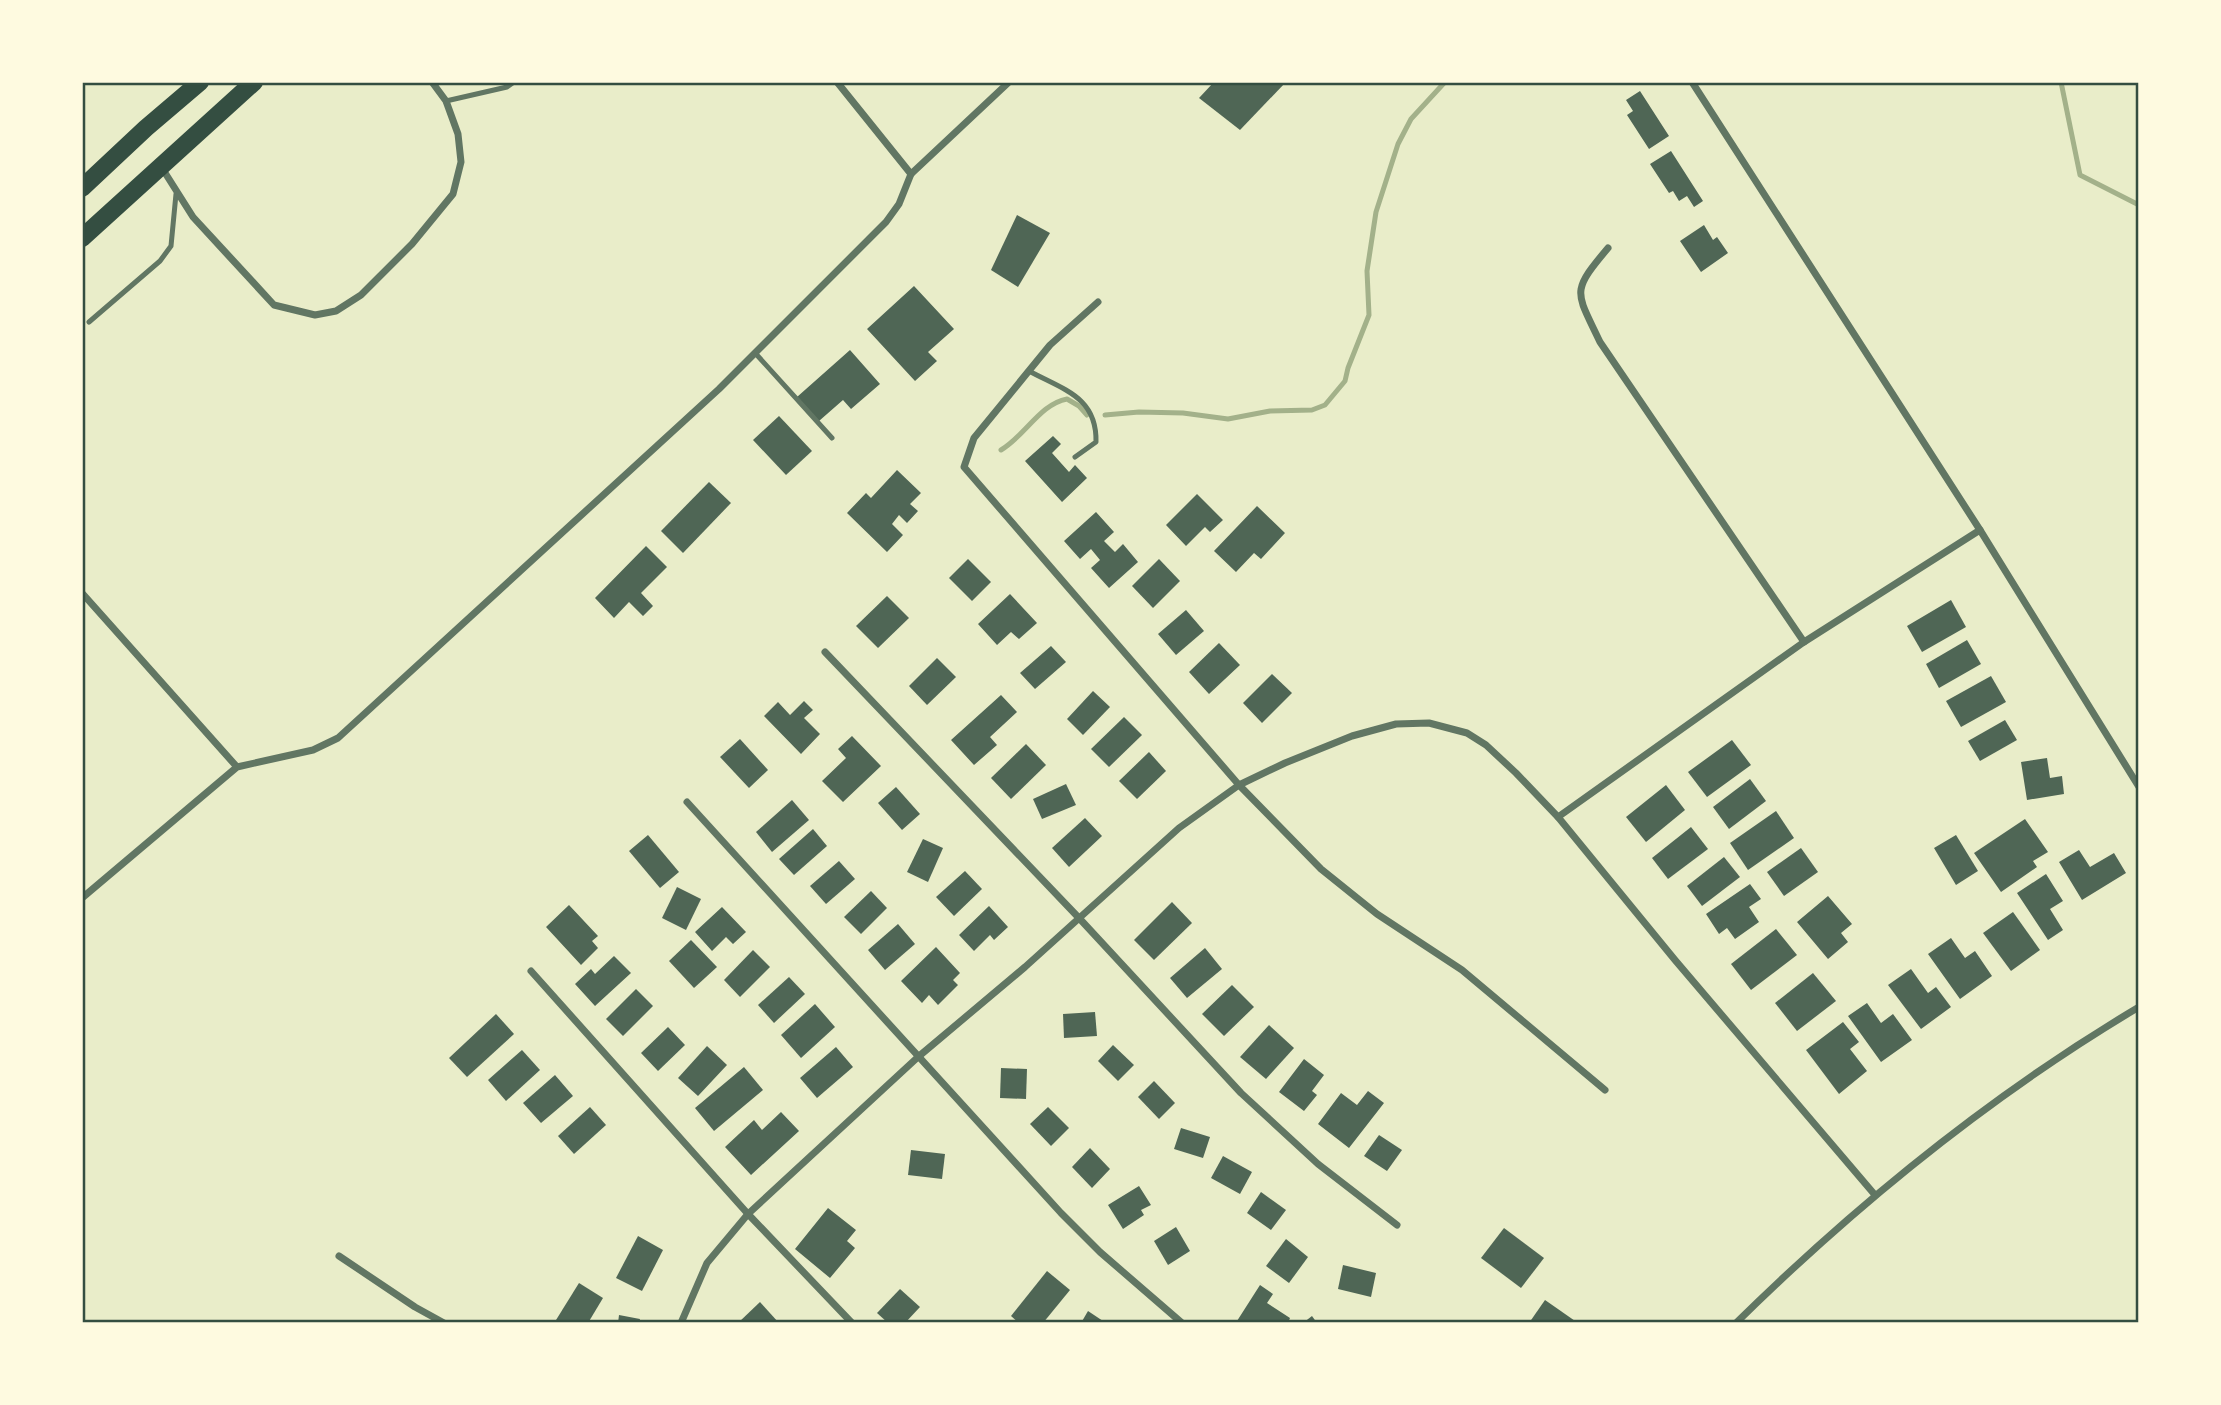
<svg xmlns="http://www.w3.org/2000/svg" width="2221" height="1405" font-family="Poppins,sans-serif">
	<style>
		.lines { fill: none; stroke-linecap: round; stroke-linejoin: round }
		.stream { stroke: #a3b18a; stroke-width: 5 }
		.building { fill: #4f6655 }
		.service { stroke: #617663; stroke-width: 5 }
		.minor { stroke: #617663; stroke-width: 7 }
		.trunk { stroke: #344e41; stroke-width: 18 }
		.neatline { fill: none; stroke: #344e41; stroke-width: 2.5 }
	</style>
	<rect width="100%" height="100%" fill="#e9edc9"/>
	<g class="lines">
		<g class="stream">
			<polyline points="2061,82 2080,175 2139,205"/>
			<polyline points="1105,415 1139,412 1183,413 1228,419 1270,411 1312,410 1325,405 1345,381 1348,368 1369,315 1367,271 1376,212 1398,144 1411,119 1445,82"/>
			<path d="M1001,450C1025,436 1040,404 1067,399L1079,406L1087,415"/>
		</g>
	</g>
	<g class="building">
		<polygon points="1214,82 1286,82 1240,130 1199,98"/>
		<polygon points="1640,91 1669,136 1649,149 1627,115 1633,111 1626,100"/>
		<polygon points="1671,151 1703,201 1694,207 1687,196 1679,201 1673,191 1669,193 1650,164"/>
		<polygon points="1017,215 1050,233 1018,287 991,270"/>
		<polygon points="1704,225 1713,240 1717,237 1728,253 1701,272 1680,241"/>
		<polygon points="914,286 954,329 928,352 937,361 915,381 867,329"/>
		<polygon points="850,350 880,384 851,409 843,400 819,421 797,397"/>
		<polygon points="779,416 812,451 786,475 753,440"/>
		<polygon points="1053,436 1061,444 1052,453 1069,472 1075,465 1087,478 1062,502 1025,461"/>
		<polygon points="897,470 921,493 910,504 918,511 907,523 899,515 892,524 903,535 887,552 847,513 866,493 871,498"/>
		<polygon points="709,482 731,503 683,553 661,531"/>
		<polygon points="1197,494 1223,520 1210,532 1205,527 1186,546 1166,525"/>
		<polygon points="1257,506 1285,533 1261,559 1254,553 1236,572 1214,551"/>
		<polygon points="1096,512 1114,532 1104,541 1115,552 1123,544 1138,562 1109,588 1091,568 1100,560 1091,549 1080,559 1064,541"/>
		<polygon points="646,546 667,567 641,593 653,606 643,616 629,602 614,618 595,598"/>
		<polygon points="968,559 991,582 972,601 949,578"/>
		<polygon points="1159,559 1180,581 1153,608 1132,586"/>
		<polygon points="1010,594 1037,623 1019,639 1011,632 997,645 978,624"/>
		<polygon points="887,596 909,618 878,648 856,626"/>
		<polygon points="1951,600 1966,627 1922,652 1907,626"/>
		<polygon points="1186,610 1204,631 1176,655 1158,634"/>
		<polygon points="1967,640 1981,664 1939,688 1926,664"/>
		<polygon points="1219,643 1240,665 1209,694 1189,672"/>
		<polygon points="1051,646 1066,662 1035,689 1020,673"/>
		<polygon points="937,658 956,677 927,705 909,686"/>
		<polygon points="1272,674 1292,693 1262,723 1243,703"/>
		<polygon points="1991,676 2006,702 1961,727 1946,701"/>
		<polygon points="1093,691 1110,707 1083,735 1067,719"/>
		<polygon points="1001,695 1017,712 990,737 997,745 974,765 951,740"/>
		<polygon points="804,701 813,710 804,718 820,734 801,754 764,716 778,702 790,715"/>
		<polygon points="1124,717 1142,735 1109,767 1091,749"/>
		<polygon points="2005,720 2017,740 1980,761 1968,741"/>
		<polygon points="852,736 881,766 843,802 822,781 846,758 838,749"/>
		<polygon points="740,739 768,770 749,788 720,757"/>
		<polygon points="1732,740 1751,765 1707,797 1688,772"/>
		<polygon points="1026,744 1046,765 1011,799 991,778"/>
		<polygon points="1149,752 1166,771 1137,799 1119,781"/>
		<polygon points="2047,758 2050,778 2062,776 2064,794 2027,800 2021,762"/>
		<polygon points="1750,779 1766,801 1729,829 1713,807"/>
		<polygon points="1066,784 1076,805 1042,819 1033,799"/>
		<polygon points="1666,785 1685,810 1646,842 1626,817"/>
		<polygon points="896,787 920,814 902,830 878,803"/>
		<polygon points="792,800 809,820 772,852 756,832"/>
		<polygon points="1776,811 1794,838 1748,870 1730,843"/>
		<polygon points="1085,818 1102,836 1069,867 1052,848"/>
		<polygon points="2025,819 2048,852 2033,861 2037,867 2001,892 1974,853"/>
		<polygon points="1691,827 1708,849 1668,879 1652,858"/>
		<polygon points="813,829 827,846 794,875 779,859"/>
		<polygon points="648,835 679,872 660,888 629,851"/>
		<polygon points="1956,835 1978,871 1956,885 1934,848"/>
		<polygon points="923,839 943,848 928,882 907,872"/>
		<polygon points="1801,848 1818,872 1784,896 1767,872"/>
		<polygon points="2079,850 2090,867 2114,853 2126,873 2082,900 2059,862"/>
		<polygon points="1724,857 1740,877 1702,906 1687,886"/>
		<polygon points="839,861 855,879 826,904 810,886"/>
		<polygon points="965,871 982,889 954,916 936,897"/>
		<polygon points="2046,874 2063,901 2050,909 2063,930 2048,940 2017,893"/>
		<polygon points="1750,884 1761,899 1749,907 1759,922 1735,939 1727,928 1719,934 1706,914"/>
		<polygon points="677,887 701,899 686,930 662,918"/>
		<polygon points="871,891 887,908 861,934 844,917"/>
		<polygon points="1828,896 1852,924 1841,933 1848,942 1828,959 1797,922"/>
		<polygon points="1172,902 1192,923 1154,960 1134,940"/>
		<polygon points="569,905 598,936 592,941 598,948 581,965 546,927"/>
		<polygon points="989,906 1008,927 994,940 990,935 974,951 959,935"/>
		<polygon points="722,907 746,932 733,944 726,937 712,951 695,932"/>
		<polygon points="2013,912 2040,950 2011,971 1983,933"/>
		<polygon points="898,924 915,944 885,970 868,950"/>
		<polygon points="1776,929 1797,955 1751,990 1731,964"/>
		<polygon points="1951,938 1965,958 1975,951 1992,976 1960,999 1928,954"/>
		<polygon points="691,940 717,967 694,988 669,961"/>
		<polygon points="936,947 960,973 953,980 958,985 938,1005 929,995 922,1003 901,981"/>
		<polygon points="1205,948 1222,969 1187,998 1170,978"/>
		<polygon points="753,950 770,967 740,997 724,980"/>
		<polygon points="614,956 631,973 595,1006 575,984 591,969 595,974"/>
		<polygon points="1911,969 1928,993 1936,987 1951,1007 1921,1029 1888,985"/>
		<polygon points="1813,973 1836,1001 1797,1031 1775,1003"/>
		<polygon points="789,977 805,994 774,1023 758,1005"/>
		<polygon points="1232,985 1254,1007 1224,1036 1202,1014"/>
		<polygon points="636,989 653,1006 623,1036 606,1019"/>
		<polygon points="1867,1003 1881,1023 1893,1014 1912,1040 1881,1062 1848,1016"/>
		<polygon points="815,1004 835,1027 801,1058 781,1035"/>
		<polygon points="1095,1012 1097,1036 1064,1038 1063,1014"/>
		<polygon points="496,1014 514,1034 467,1077 449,1058"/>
		<polygon points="1843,1022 1859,1042 1850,1049 1867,1071 1839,1094 1806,1050"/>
		<polygon points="1269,1025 1294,1048 1266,1079 1240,1057"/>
		<polygon points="668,1027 685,1045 658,1071 641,1053"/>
		<polygon points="1113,1045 1134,1065 1118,1081 1098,1061"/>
		<polygon points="707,1046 727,1065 698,1096 678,1078"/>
		<polygon points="836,1047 853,1067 817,1098 800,1078"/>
		<polygon points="522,1050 540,1070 506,1101 488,1080"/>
		<polygon points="1304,1059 1324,1075 1312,1091 1317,1095 1304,1111 1279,1092"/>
		<polygon points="744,1067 763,1090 714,1131 695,1108"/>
		<polygon points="1001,1068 1027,1069 1026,1099 1000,1098"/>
		<polygon points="555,1075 573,1096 541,1123 523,1103"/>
		<polygon points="1154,1081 1175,1103 1159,1119 1138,1097"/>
		<polygon points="1368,1091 1384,1103 1349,1148 1318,1124 1341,1093 1357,1105"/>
		<polygon points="590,1107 606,1125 574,1154 558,1136"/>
		<polygon points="1048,1107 1069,1128 1051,1146 1030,1124"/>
		<polygon points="781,1112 799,1131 751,1175 725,1147 754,1120 762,1130"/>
		<polygon points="1181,1128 1210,1137 1203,1158 1174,1149"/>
		<polygon points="1379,1135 1402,1150 1387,1171 1364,1156"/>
		<polygon points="1090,1148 1110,1169 1092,1188 1072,1167"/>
		<polygon points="911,1150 945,1154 942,1179 908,1175"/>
		<polygon points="1223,1156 1252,1172 1240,1194 1211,1178"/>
		<polygon points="1139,1186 1151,1205 1141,1210 1144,1215 1123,1229 1108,1205"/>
		<polygon points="1261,1192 1286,1210 1271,1230 1247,1213"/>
		<polygon points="828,1208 856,1230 847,1241 855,1248 830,1278 795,1249"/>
		<polygon points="1176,1227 1190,1251 1168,1265 1154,1241"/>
		<polygon points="1504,1228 1544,1258 1521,1288 1481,1258"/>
		<polygon points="638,1236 663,1250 642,1291 616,1278"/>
		<polygon points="1286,1239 1308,1257 1289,1283 1266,1266"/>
		<polygon points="1343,1265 1376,1273 1371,1297 1338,1289"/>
		<polygon points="1047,1271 1070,1290 1043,1323 1019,1323 1011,1316"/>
		<polygon points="579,1283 603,1298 588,1323 561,1323 556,1320"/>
		<polygon points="1260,1285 1273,1294 1267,1303 1290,1318 1288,1323 1240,1323 1237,1321"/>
		<polygon points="900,1289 920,1307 905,1323 888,1323 877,1313"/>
		<polygon points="1545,1300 1578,1323 1529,1323"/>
		<polygon points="760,1302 779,1323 738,1323"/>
		<polygon points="1088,1311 1106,1323 1081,1323"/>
		<polygon points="619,1315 640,1319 639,1323 618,1323"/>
		<polygon points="1312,1316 1317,1323 1303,1323"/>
	</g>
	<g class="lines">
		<g class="service">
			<polyline points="446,101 507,87 514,82"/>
			<polyline points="89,322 160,261 171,246 176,194"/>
			<polyline points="756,354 832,438"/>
			<path d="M1029,371C1064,390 1097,397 1096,442L1075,457"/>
		</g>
		<g class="minor">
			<polyline points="837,82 911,174"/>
			<polyline points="1692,82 1980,530 2139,787"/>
			<polyline points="162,168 193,217 274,305 315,315 336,311 361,295 412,244 453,194 461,162 458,134 446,101 432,82"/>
			<path d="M1608,248C1570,293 1576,291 1600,342L1804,642"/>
			<polyline points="1098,302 1050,345 974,438 964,467 1239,785 1321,869 1377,914 1462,970 1605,1090"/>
			<polyline points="82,593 237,767"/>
			<polyline points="825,652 1079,918 1241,1093 1318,1164 1397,1225"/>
			<polyline points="687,802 1061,1213 1100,1252 1182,1323"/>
			<polyline points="1558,817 1804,642 1980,530"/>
			<polyline points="82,898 237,767 313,750 338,738 719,389 886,222 899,204 911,174 1009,82"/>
			<polyline points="531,971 748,1214 852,1323"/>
			<polyline points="339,1256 415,1307 444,1323"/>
			<polyline points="681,1323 707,1263 748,1214 918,1057 1025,967 1179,828 1239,785 1285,763 1352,736 1396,724 1429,723 1467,733 1486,745 1516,773 1558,817 1675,960 1875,1195"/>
			<path d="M1736,1323C1858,1203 1991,1095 2139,1007"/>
		</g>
		<g class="trunk">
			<polyline points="82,188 146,128 200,82"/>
			<polyline points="82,238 254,82"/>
		</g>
	</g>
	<rect width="2221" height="1405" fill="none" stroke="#fefae0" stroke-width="168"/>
	<rect x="84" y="84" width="2053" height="1237" class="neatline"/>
</svg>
